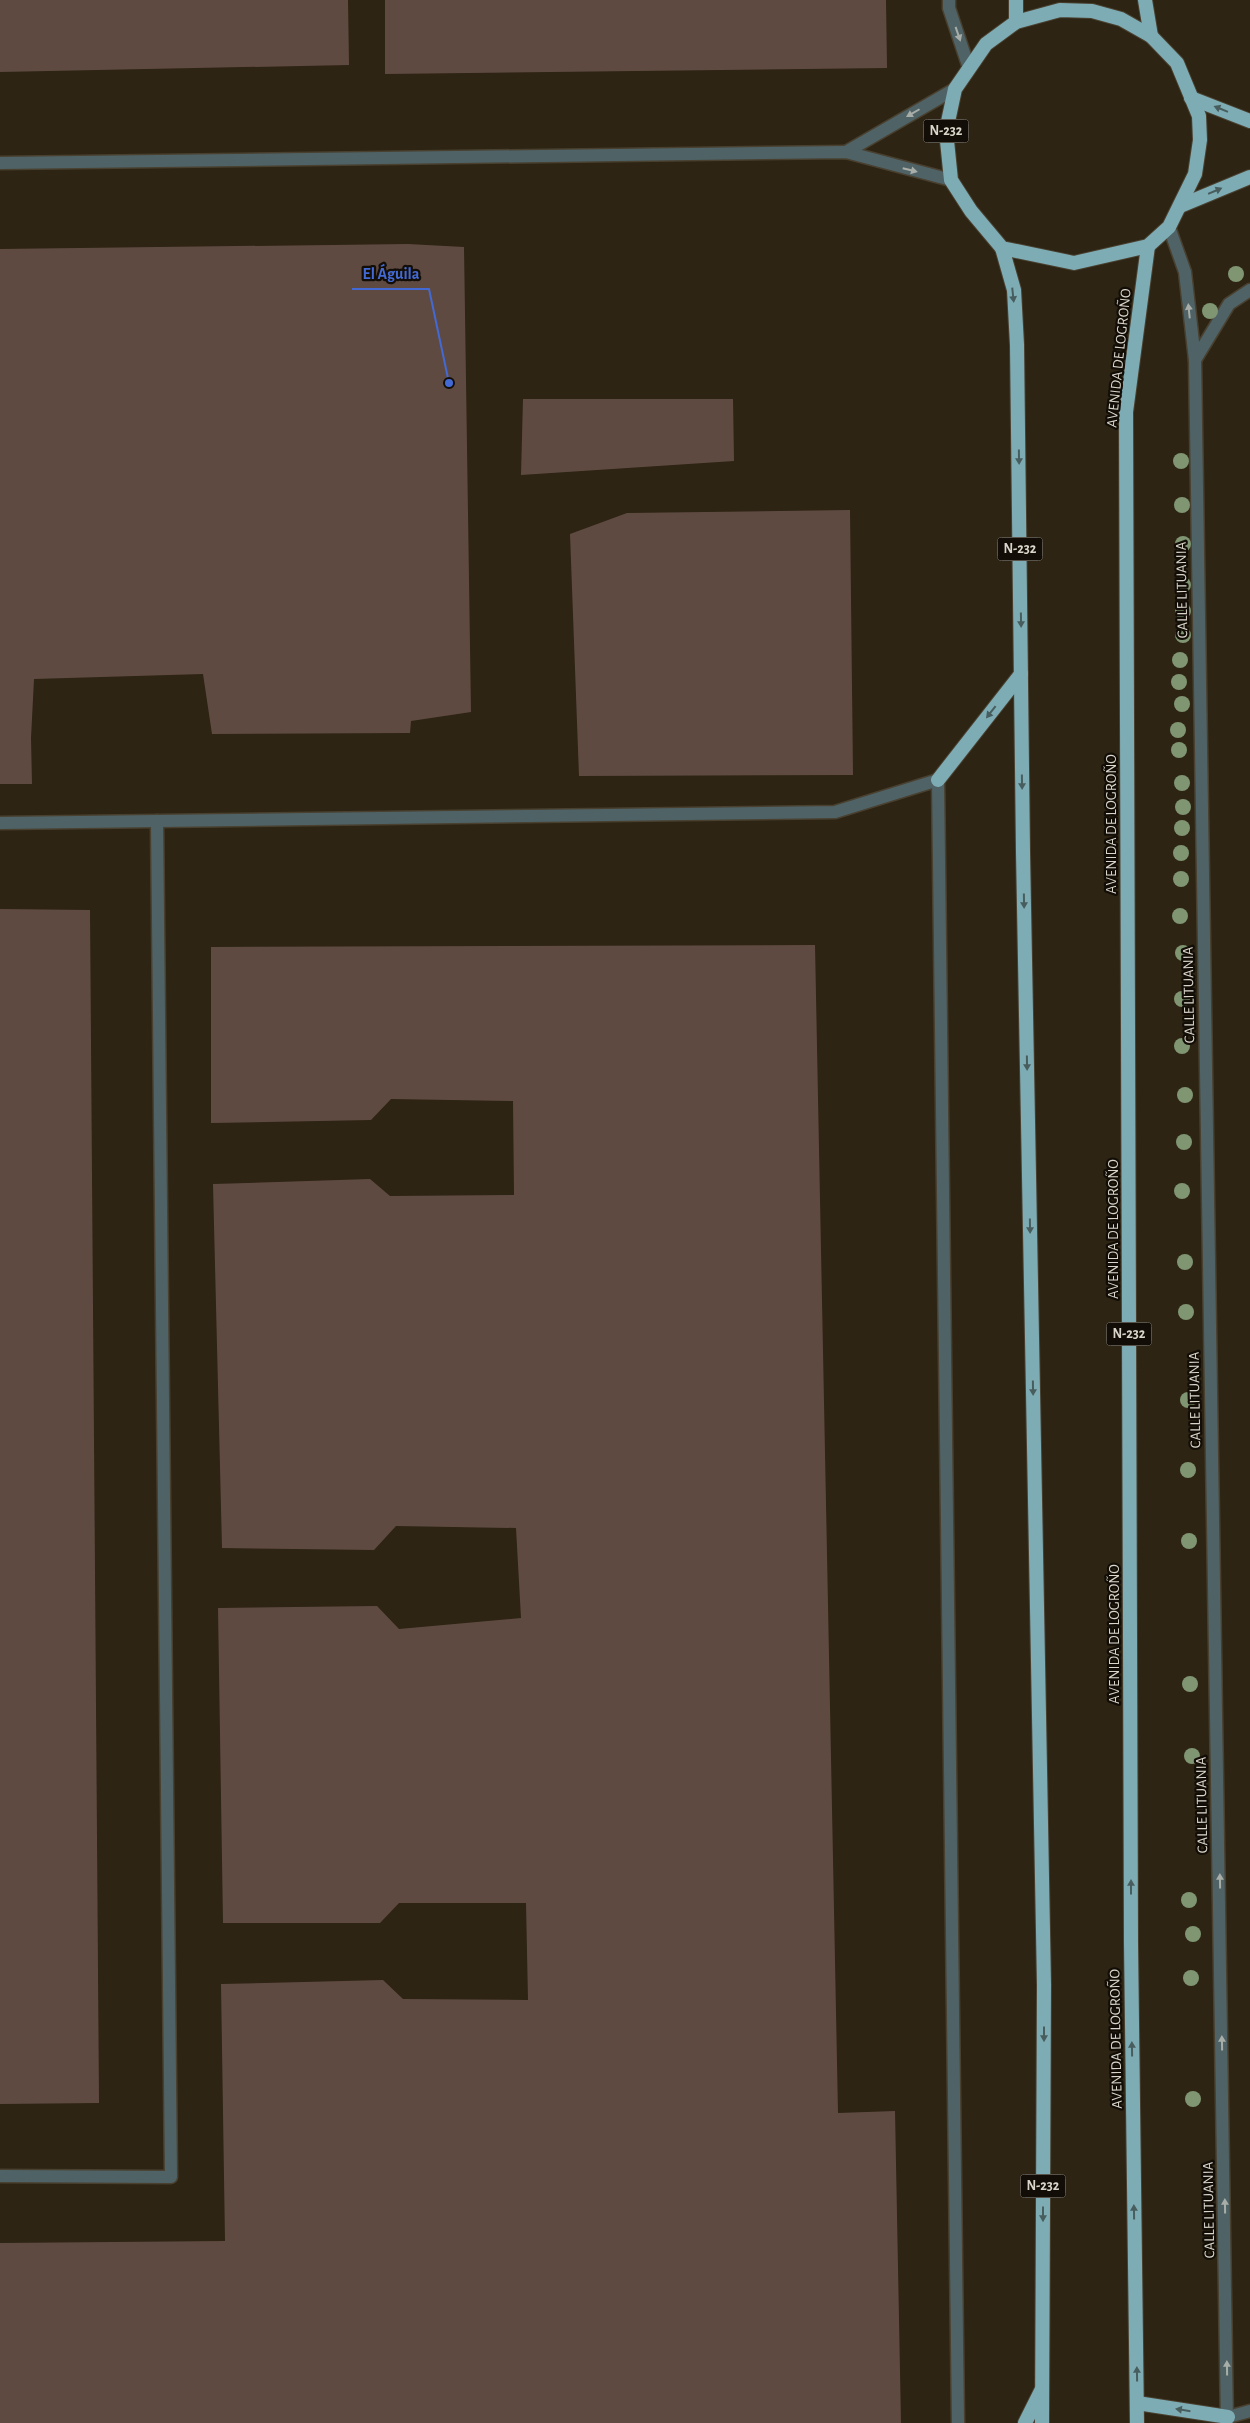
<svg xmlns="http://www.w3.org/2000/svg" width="1250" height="2423" font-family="'Alegreya Sans',sans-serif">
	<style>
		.building { fill: #5f4a42 }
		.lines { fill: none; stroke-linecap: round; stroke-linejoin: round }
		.minor-casing { stroke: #494030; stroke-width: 15 }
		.trunk-casing { stroke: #494030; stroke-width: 16 }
		.minor { stroke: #4f6367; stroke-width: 12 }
		.trunk { stroke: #7eacb5; stroke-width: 14 }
		.tree { fill: #809672 }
		.oneway { fill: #a9ada7 }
		.oneway2 { fill: #485d5e }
		.labels { text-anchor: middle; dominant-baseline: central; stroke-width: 4.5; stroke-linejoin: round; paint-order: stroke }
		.shield { fill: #120e07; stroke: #9e9990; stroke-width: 1 }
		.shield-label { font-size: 14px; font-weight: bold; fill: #dad5ca }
		.street-label { font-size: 15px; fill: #dad5ca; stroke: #120e07 }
		.leader { fill: none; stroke: #4369d5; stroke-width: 2 }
		.callout-dot { fill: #4369d5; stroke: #120e07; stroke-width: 2 }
		.callout-label { font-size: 16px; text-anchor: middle; font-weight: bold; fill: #4369d5; stroke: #120e07; stroke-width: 4.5; stroke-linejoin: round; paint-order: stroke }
	</style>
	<rect width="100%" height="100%" fill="#2d2413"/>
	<g class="building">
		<polygon points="0,0 348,0 349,65 0,72"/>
		<polygon points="385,0 886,0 887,68 385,74"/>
		<polygon points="408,244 464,247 471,712 411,721 410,733 212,734 203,674 34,679 31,738 32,784 0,784 0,249"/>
		<polygon points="523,399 733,399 734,461 521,475"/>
		<polygon points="850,510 853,775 579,776 570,534 627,513"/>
		<polygon points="0,909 90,910 99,2103 0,2104"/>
		<polygon points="815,945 838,2113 895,2111 901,2423 0,2423 0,2243 225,2241 221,1984 383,1980 403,1999 528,2000 526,1903 399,1903 380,1923 223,1923 218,1608 377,1606 399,1629 521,1618 516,1528 396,1526 374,1550 222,1548 213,1184 370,1179 390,1196 514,1195 513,1101 391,1099 371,1120 211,1123 211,947"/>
	</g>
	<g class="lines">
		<g class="minor-casing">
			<g id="minor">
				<polyline points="949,0 949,8 969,68"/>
				<polyline points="846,152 955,89"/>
				<polyline points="0,163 846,152 951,180"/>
				<polyline points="1169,227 1185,272 1195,360 1227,2423"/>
				<polyline points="1195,360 1229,304 1250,290"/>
				<polyline points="0,823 835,812 938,780 958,2423"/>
				<polyline points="0,2176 171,2177 157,821"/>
				<polyline points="1228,2417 1250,2411"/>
			</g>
		</g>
		<g class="trunk-casing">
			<g id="trunk">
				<polyline points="1016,0 1016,22"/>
				<polyline points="1145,0 1151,36"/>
				<polygon points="1060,10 1092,11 1121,19 1151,36 1177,63 1199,116 1200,140 1195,174 1169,227 1148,246 1074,263 1002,248 971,211 951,180 946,131 955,89 986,44 1016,22"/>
				<polyline points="1191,98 1250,121"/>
				<polyline points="1180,206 1250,177"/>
				<polyline points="1002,248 1014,290 1017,345 1023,852 1044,1985 1042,2423"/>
				<polyline points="938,780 1021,674"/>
				<polyline points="1137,2403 1228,2417"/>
				<polyline points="1025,2423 1041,2391"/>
				<polyline points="1137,2423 1131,1943 1126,412 1148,246"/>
			</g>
		</g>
		<use href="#minor" class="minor"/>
		<use href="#trunk" class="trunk"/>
	</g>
	<g class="tree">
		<circle cx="1236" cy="274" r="8"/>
		<circle cx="1210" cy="311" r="8"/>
		<circle cx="1181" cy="461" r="8"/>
		<circle cx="1182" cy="505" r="8"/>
		<circle cx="1183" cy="544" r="8"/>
		<circle cx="1183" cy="585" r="8"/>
		<circle cx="1183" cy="611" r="8"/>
		<circle cx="1183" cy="635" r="8"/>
		<circle cx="1180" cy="660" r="8"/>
		<circle cx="1179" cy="682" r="8"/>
		<circle cx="1182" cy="704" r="8"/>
		<circle cx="1178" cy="730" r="8"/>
		<circle cx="1179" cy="750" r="8"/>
		<circle cx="1182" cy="783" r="8"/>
		<circle cx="1183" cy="807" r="8"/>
		<circle cx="1182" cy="828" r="8"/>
		<circle cx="1181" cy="853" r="8"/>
		<circle cx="1181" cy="879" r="8"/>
		<circle cx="1180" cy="916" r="8"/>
		<circle cx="1183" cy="953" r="8"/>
		<circle cx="1182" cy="999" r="8"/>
		<circle cx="1182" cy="1046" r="8"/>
		<circle cx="1185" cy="1095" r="8"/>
		<circle cx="1184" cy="1142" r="8"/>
		<circle cx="1182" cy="1191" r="8"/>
		<circle cx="1185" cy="1262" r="8"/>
		<circle cx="1186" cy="1312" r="8"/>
		<circle cx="1188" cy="1400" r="8"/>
		<circle cx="1188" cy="1470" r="8"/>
		<circle cx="1189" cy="1541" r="8"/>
		<circle cx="1190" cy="1684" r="8"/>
		<circle cx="1192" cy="1756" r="8"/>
		<circle cx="1189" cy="1900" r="8"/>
		<circle cx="1193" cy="1934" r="8"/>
		<circle cx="1191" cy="1978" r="8"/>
		<circle cx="1193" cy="2099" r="8"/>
	</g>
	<defs><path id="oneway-solid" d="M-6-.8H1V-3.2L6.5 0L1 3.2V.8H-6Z" transform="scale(1.25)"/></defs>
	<g class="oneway">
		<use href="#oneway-solid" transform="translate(958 34) rotate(71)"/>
		<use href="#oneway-solid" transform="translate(913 113) rotate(150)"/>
		<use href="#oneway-solid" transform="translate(910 170) rotate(14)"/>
		<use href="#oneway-solid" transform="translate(1189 311) rotate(-96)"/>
		<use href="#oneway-solid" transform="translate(1220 1881) rotate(-91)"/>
		<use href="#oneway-solid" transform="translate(1222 2043) rotate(-91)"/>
		<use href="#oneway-solid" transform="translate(1225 2206) rotate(-91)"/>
		<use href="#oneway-solid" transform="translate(1227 2368) rotate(-91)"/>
	</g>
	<g class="oneway2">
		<use href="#oneway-solid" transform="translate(1221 109) rotate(-158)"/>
		<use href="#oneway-solid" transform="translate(1215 191) rotate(-23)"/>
		<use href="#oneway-solid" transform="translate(1013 295) rotate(84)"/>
		<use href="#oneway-solid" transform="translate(1019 457) rotate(89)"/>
		<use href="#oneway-solid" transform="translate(1021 620) rotate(89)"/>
		<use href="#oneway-solid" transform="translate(991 712) rotate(128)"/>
		<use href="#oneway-solid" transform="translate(1022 782) rotate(89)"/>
		<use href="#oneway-solid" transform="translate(1024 901) rotate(89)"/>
		<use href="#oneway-solid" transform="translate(1027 1063) rotate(89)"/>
		<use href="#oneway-solid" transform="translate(1030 1226) rotate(89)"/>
		<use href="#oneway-solid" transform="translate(1033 1388) rotate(89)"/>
		<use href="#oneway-solid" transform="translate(1131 1887) rotate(-90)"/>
		<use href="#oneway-solid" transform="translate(1044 2034) rotate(90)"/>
		<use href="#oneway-solid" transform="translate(1132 2049) rotate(-91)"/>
		<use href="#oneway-solid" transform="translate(1134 2212) rotate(-91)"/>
		<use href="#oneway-solid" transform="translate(1043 2214) rotate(90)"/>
		<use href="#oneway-solid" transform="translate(1137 2374) rotate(-91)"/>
		<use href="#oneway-solid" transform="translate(1183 2410) rotate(-171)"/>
	</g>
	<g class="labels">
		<g class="shield">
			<rect x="923.5" y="119.5" width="45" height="23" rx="4"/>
			<rect x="997.5" y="537.5" width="45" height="23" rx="4"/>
			<rect x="1106.5" y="1322.5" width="45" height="23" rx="4"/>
			<rect x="1020.5" y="2174.5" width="45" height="23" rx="4"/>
		</g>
		<g class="shield-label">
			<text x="946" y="131">N-232</text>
			<text x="1020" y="549">N-232</text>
			<text x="1129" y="1334">N-232</text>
			<text x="1043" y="2186">N-232</text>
		</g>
		<g class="street-label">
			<text transform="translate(1119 358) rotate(-84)">AVENIDA DE LOGROÑO</text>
			<text transform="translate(1182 590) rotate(-91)">CALLE LITUANIA</text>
			<text transform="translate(1111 824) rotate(-90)">AVENIDA DE LOGROÑO</text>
			<text transform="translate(1189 995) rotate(-91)">CALLE LITUANIA</text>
			<text transform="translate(1113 1229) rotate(-90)">AVENIDA DE LOGROÑO</text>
			<text transform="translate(1195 1400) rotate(-91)">CALLE LITUANIA</text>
			<text transform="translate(1114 1634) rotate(-90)">AVENIDA DE LOGROÑO</text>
			<text transform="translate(1202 1805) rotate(-91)">CALLE LITUANIA</text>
			<text transform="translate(1116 2039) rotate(-91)">AVENIDA DE LOGROÑO</text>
			<text transform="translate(1209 2210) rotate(-91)">CALLE LITUANIA</text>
		</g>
	</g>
	<path class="leader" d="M449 383L429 289H352"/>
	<circle class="callout-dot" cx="449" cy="383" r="5"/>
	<g class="callout-label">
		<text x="391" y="279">El Águila</text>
	</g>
</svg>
